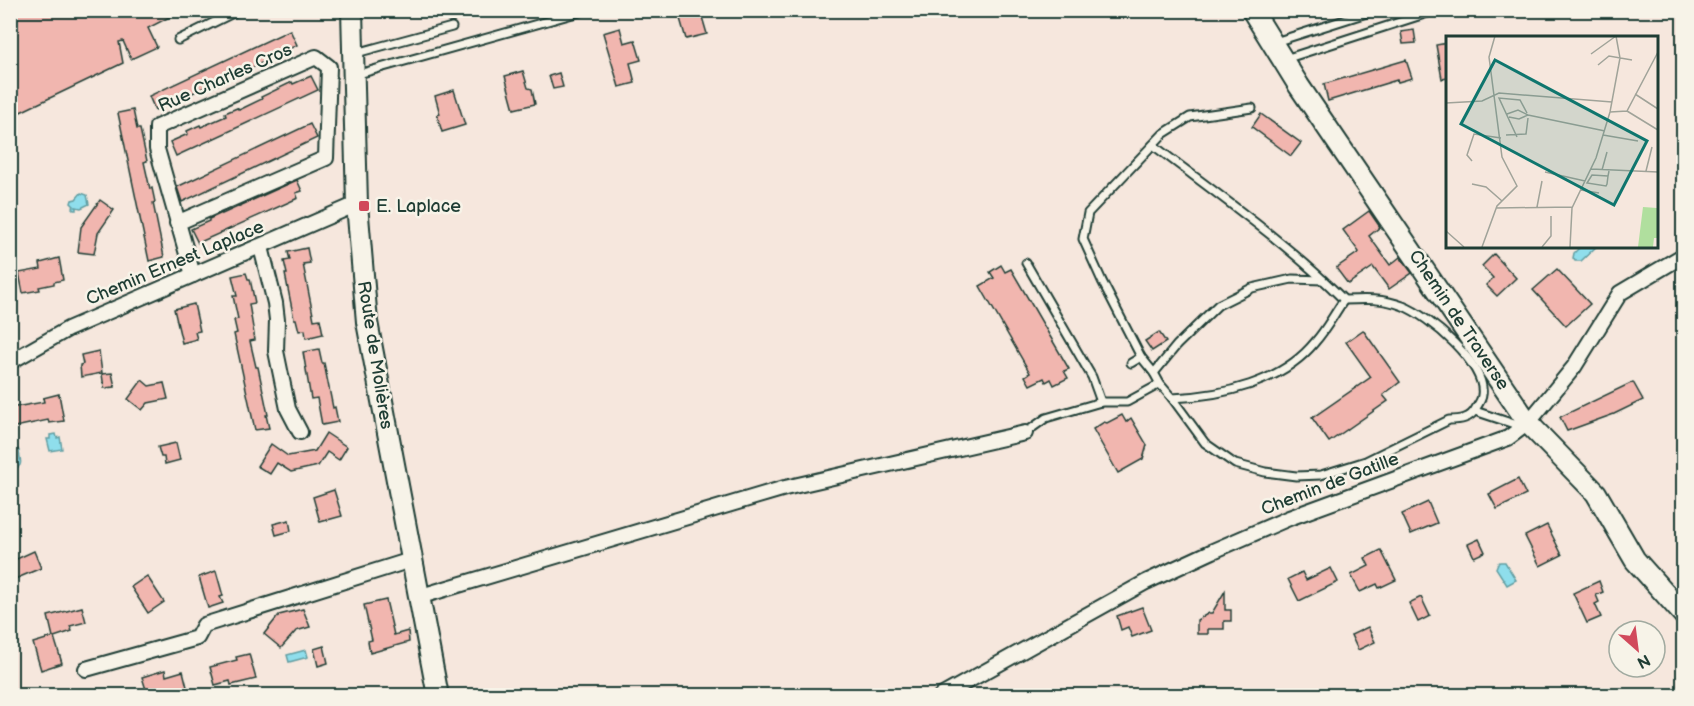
<svg xmlns="http://www.w3.org/2000/svg" width="1694" height="706" font-family="'Balsamiq Sans',sans-serif">
	<style>
		.water { fill: #8fdeec; stroke: #629ea2; stroke-width: 1.5 }
		.building { fill: #f1b6af; stroke: #1f3d34; stroke-width: 1.5 }
		.lines { fill: none; stroke-linecap: round; stroke-linejoin: round }
		.lane-casing { stroke: #1f3d34; stroke-width: 11 }
		.street-casing { stroke: #1f3d34; stroke-width: 18 }
		.secondary-casing { stroke: #1f3d34; stroke-width: 24 }
		.lane { stroke: #f7f3e8; stroke-width: 7 }
		.street { stroke: #f7f3e8; stroke-width: 14 }
		.secondary { stroke: #f7f3e8; stroke-width: 20 }
		.poi-dot { fill: #d1495b; stroke: #f7f3e8; stroke-width: 2 }
		.labels { text-anchor: middle; dominant-baseline: central; stroke-width: 5; stroke-linejoin: round; paint-order: stroke }
		.street-label { font-size: 18px; fill: #1f3d34; stroke: #f7f3e8 }
		.poi-label { font-size: 18px; fill: #1f3d34; stroke: #f7f3e8; text-anchor: start }
		.inset-road { fill: none; stroke: #a0a399; stroke-width: 1.5 }
		.view { fill: #0f766e; fill-opacity: 0.15; stroke: #0f766e; stroke-width: 3 }
		.inset-edge { fill: none; stroke: #1f3d34; stroke-width: 3 }
	</style>
	<rect width="100%" height="100%" fill="#f6e7dd"/>
	<filter id="ink" filterUnits="userSpaceOnUse"><feTurbulence type="fractalNoise" baseFrequency=".0167" numOctaves="2"/><feDisplacementMap in="SourceGraphic" scale="12" xChannelSelector="R" yChannelSelector="G"/><feConvolveMatrix kernelMatrix="1 2 1 2 8 2 1 2 1" color-interpolation-filters="sRGB"/></filter>
	<g filter="url(#ink)">
		<g class="water">
			<polygon points="81,193 87,195 89,204 81,208 76,207 76,210 74,210 72,208 74,206 71,203 72,200 76,199"/>
			<polygon points="1581,246 1596,247 1581,261 1575,261 1573,258 1574,253"/>
			<polygon points="56,434 57,438 60,437 62,449 50,451 47,439 50,439 50,435"/>
			<path d="M17,448L19,451C19,456 22,461 20,465L17,468L13,466L11,463V449Z"/>
			<polygon points="1500,562 1505,562 1516,580 1507,585 1496,568 1498,563"/>
			<polygon points="306,650 308,657 289,662 287,655"/>
		</g>
		<g class="building">
			<polygon points="17,10 183,10 148,28 157,47 131,59 123,41 119,42 123,63 10,117 10,13"/>
			<polygon points="696,10 700,10 707,34 686,39 679,15"/>
			<polygon points="620,28 624,43 635,40 641,60 630,63 635,83 619,87 603,33"/>
			<polygon points="290,30 297,45 248,70 247,68 224,79 225,81 212,87 211,84 186,96 187,98 175,104 174,102 155,110 149,96"/>
			<polygon points="1414,30 1416,43 1403,44 1401,32"/>
			<polygon points="1448,43 1448,78 1442,79 1436,45"/>
			<polygon points="1406,60 1412,78 1398,82 1397,80 1328,101 1324,84"/>
			<polygon points="523,71 528,88 532,89 535,104 514,109 505,76"/>
			<polygon points="559,73 563,87 553,89 549,76"/>
			<polygon points="311,76 318,90 176,156 170,142 188,134 187,131 200,125 201,127 226,116 225,113 237,108 239,110 262,99 261,97 292,82 293,84"/>
			<polygon points="454,90 465,125 442,132 437,115 440,114 435,96"/>
			<polygon points="133,110 137,129 140,129 147,161 144,162 150,189 152,188 155,202 153,203 164,257 149,261 118,113"/>
			<polygon points="1261,114 1301,143 1291,156 1252,127"/>
			<polygon points="310,124 317,138 182,202 177,187"/>
			<polygon points="297,180 302,191 296,193 298,198 198,243 191,229 209,221 209,219 222,213 222,214"/>
			<polygon points="100,200 114,210 98,233 94,254 78,252 81,227"/>
			<polygon points="1369,211 1380,227 1369,236 1390,265 1400,257 1412,273 1389,289 1373,267 1348,284 1336,268 1359,252 1343,230"/>
			<polygon points="307,248 310,263 303,264 314,320 320,319 323,334 306,338 305,330 299,331 296,319 294,319 285,274 287,274 284,261 290,260 288,252"/>
			<polygon points="1494,254 1516,278 1497,296 1486,285 1493,278 1482,266"/>
			<polygon points="59,258 63,280 54,282 54,284 39,287 40,290 23,293 19,273 41,269 40,263"/>
			<polygon points="1001,265 1005,272 1011,269 1069,369 1064,371 1068,378 1054,385 1051,379 1046,382 1044,378 1030,385 1025,376 1030,373 980,286 994,278 990,272"/>
			<polygon points="1557,269 1590,304 1566,326 1533,290"/>
			<polygon points="246,273 248,279 250,279 255,303 249,304 255,340 250,341 256,367 258,367 268,415 266,415 269,428 255,430 234,334 237,333 234,320 238,319 233,296 237,296 232,276"/>
			<polygon points="194,304 200,331 195,332 197,339 182,343 174,309"/>
			<polygon points="1363,330 1400,382 1383,395 1388,401 1329,442 1312,418 1371,377 1346,342"/>
			<polygon points="1159,332 1166,342 1152,351 1145,341"/>
			<polygon points="319,349 322,363 324,363 333,408 335,407 338,422 322,425 317,398 311,399 303,352"/>
			<polygon points="99,351 102,373 81,377 80,365 83,364 81,355"/>
			<polygon points="112,373 115,387 104,388 102,374"/>
			<polygon points="142,380 149,386 164,383 168,399 148,403 142,410 128,399"/>
			<polygon points="1633,382 1643,400 1614,414 1567,431 1560,417"/>
			<polygon points="59,394 64,421 49,423 48,420 10,428 10,408 44,402 43,398"/>
			<polygon points="1122,415 1126,422 1131,418 1147,445 1143,459 1118,473 1093,429 1104,422 1107,423"/>
			<polygon points="326,433 347,447 339,460 327,452 318,466 291,472 277,463 270,474 257,466 271,444 288,456 315,451"/>
			<polygon points="176,443 180,460 165,464 164,457 161,457 158,447"/>
			<polygon points="1518,479 1526,495 1497,509 1489,494"/>
			<polygon points="334,490 342,516 320,522 313,497"/>
			<polygon points="1428,502 1437,523 1411,534 1402,514"/>
			<polygon points="289,520 291,531 276,535 273,524"/>
			<polygon points="1547,525 1562,555 1540,566 1525,536"/>
			<polygon points="1479,539 1485,552 1474,557 1468,544"/>
			<polygon points="1381,550 1396,580 1379,588 1377,584 1360,592 1351,575 1369,566 1365,558"/>
			<polygon points="34,551 41,568 15,579 10,569 10,562"/>
			<polygon points="1331,568 1338,582 1299,601 1288,579 1302,572 1306,580"/>
			<polygon points="216,571 223,596 220,597 223,603 208,608 199,577"/>
			<polygon points="147,576 164,602 148,613 131,587"/>
			<polygon points="1599,581 1603,592 1596,595 1599,602 1595,604 1601,617 1587,623 1573,593"/>
			<polygon points="1225,591 1225,610 1231,610 1231,621 1224,621 1224,629 1208,629 1208,634 1197,634 1197,620 1209,613 1212,613"/>
			<polygon points="1421,597 1430,616 1418,622 1409,603"/>
			<polygon points="386,600 394,635 408,631 409,642 370,653 368,641 372,640 364,605"/>
			<polygon points="82,607 86,622 70,626 72,631 54,637 62,663 41,670 33,643 53,637 48,616"/>
			<polygon points="1142,607 1151,630 1132,637 1128,627 1121,630 1117,616"/>
			<polygon points="303,609 310,627 296,631 281,648 264,634 279,615"/>
			<polygon points="1368,627 1375,642 1358,650 1351,635"/>
			<polygon points="324,646 328,663 318,666 314,649"/>
			<polygon points="249,654 256,679 231,685 230,681 215,685 210,667 237,660 236,657"/>
			<polygon points="165,670 166,676 183,671 188,691 174,696 148,696 142,677"/>
		</g>
		<g class="lines">
			<g class="lane-casing">
				<g id="lane">
					<polyline points="178,40 239,10"/>
					<polyline points="1275,42 1376,10"/>
					<polyline points="356,53 452,27"/>
					<polyline points="1285,59 1437,10"/>
					<polyline points="355,75 587,10"/>
					<path d="M1153,145C1217,194 1286,242 1344,300C1364,299 1383,298 1403,306C1429,316 1487,365 1482,395C1482,399 1478,405 1476,408C1471,419 1460,420 1449,420L1366,461L1321,475L1296,476L1265,472L1235,464L1205,443L1172,398"/>
					<polyline points="1026,263 1092,377 1101,402"/>
					<path d="M1323,280L1292,279L1252,288L1218,305L1177,345L1154,373L1160,384L1172,398C1222,396 1282,383 1315,342C1326,330 1334,314 1344,300"/>
					<polyline points="1141,357 1102,281 1083,239 1088,213 1163,134 1190,117 1252,108"/>
					<polyline points="1131,363 1141,357 1154,373"/>
					<polyline points="1475,411 1523,427"/>
					<polyline points="1025,433 1046,418 1101,402 1127,402 1160,384"/>
				</g>
			</g>
			<g class="street-casing">
				<g id="street">
					<polyline points="177,223 326,158 329,67 316,57 157,127 157,149 193,275"/>
					<polyline points="261,247 275,303 277,320 276,351 288,409 300,432"/>
					<polyline points="10,362 68,329 357,204"/>
					<polyline points="418,597 785,488 1025,433"/>
					<polyline points="86,669 197,638 204,625 411,560"/>
					<polyline points="941,696 1146,582 1213,551 1289,518 1508,438 1528,423 1574,367 1620,293 1684,255"/>
				</g>
			</g>
			<g class="secondary-casing">
				<g id="secondary">
					<polyline points="352,10 357,204 367,322 438,696"/>
					<polyline points="1252,10 1299,86 1528,423 1596,493 1635,560 1684,615"/>
				</g>
			</g>
			<use href="#lane" class="lane"/>
			<use href="#street" class="street"/>
			<use href="#secondary" class="secondary"/>
		</g>
	</g>
	<rect class="poi-dot" x="358" y="200" width="12" height="12" rx="3"/>
	<g class="labels">
		<g class="street-label">
			<text transform="translate(225 78) rotate(-24)">Rue Charles Cros</text>
			<text transform="translate(175 263) rotate(-23)">Chemin Ernest Laplace</text>
			<text transform="translate(1459 320) rotate(56)">Chemin de Traverse</text>
			<text transform="translate(375 355) rotate(81)">Route de Molières</text>
			<text transform="translate(1330 484) rotate(-21)">Chemin de Gatille</text>
		</g>
		<g class="poi-label">
			<text x="376" y="206">E. Laplace</text>
		</g>
	</g>
	<g transform="translate(1446 36)">
		<rect width="212" height="212" fill="#f6e7dd"/>
		<path d="M197,171L211,172V202H208L207,211H192Z" fill="#b0df9e"/>
		<path class="inset-road" d="M145,18L170,0M152,29L163,20L186,24M189,58L212,73M0,67L36,65L53,57L166,66M181,75L212,94M164,76L181,75L212,16M61,78L72,74L82,79L73,83L63,81M82,79L159,95M60,99L80,98L82,82M157,99L192,105M71,101L53,62L74,64L81,77M26,125L21,119L28,98L55,102M145,133L212,136M156,134L161,116M200,135L206,111M99,136L139,145M162,140L146,139L141,147L160,150L161,148L162,140L163,135M26,148L40,151L56,165M135,154L153,157M91,171L96,145M50,172L126,171M0,195L18,211M36,211L51,170L71,150L56,121L43,21L49,0M96,211L105,200V180M124,211L126,172L150,122L164,76L174,22L170,0"/>
		<path class="view" d="M49,24L201,105L168,169L15,88Z"/>
		<rect width="212" height="212" class="inset-edge"/>
	</g>
	<rect width="1694" height="706" fill="none" stroke="#f7f3e8" stroke-width="36"/>
	<rect x="18" y="18" width="1658" height="670" fill="none" stroke="#1f3d34" stroke-width="2" filter="url(#ink)"/>
	<g transform="translate(1637 649) rotate(152)"><circle r="28" fill="#f7f3e8" stroke="#a1aaa0" stroke-width="1.5"/>
	<path d="M0-4.5L10 22L0 15L-10 22Z" fill="#d1495b"/>
	<text y="-9" font-size="16" font-weight="bold" text-anchor="middle" fill="#1f3d34">N</text>
	</g>
</svg>
